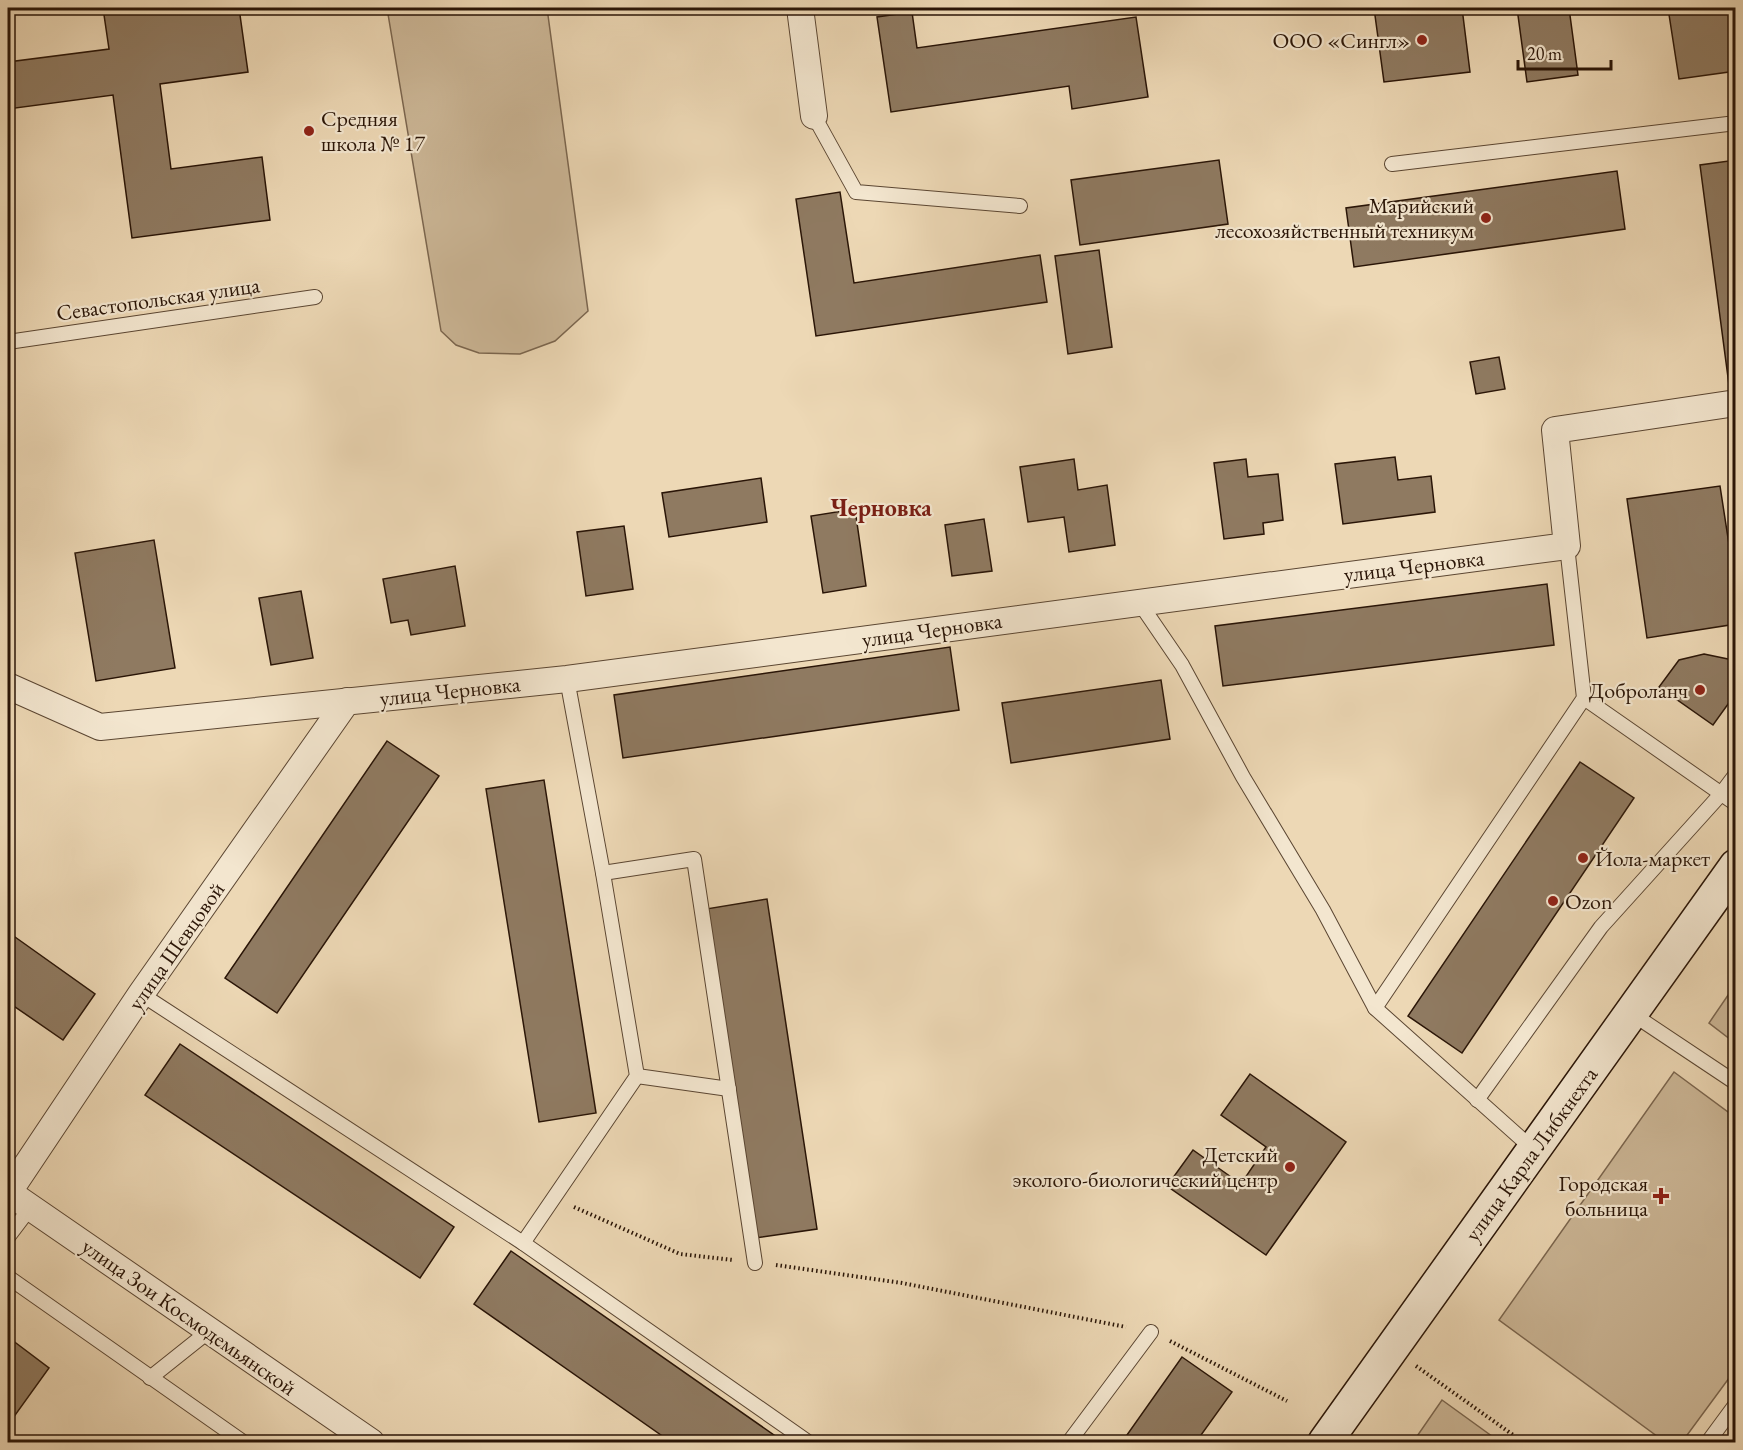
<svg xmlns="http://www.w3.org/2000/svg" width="1743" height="1450" font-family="'EB Garamond',serif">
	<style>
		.green { fill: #ccb797; stroke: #7b664f; stroke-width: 1.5 }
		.building { fill: #8f7a61; stroke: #2a1507; stroke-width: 1.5 }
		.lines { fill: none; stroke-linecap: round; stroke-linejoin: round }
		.service-casing { stroke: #5b4632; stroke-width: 16 }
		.minor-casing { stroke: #5b4632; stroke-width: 28 }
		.secondary-casing { stroke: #2a1507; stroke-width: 36 }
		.path { stroke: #2a1507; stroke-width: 4; stroke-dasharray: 1.5 3; stroke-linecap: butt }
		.service { stroke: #f3e6cf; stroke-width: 14 }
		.minor { stroke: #f3e6cf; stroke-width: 26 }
		.secondary { stroke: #f3e6cf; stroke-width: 33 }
		.poi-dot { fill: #8f2418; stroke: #f3e6cf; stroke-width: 2 }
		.labels { text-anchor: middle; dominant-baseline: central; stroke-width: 4.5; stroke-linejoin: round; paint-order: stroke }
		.poi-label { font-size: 22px; fill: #2a1507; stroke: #f3e6cf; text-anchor: end }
		.street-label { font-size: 22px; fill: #2a1507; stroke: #f3e6cf }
		.neighbourhood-label { font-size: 24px; font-weight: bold; fill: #7a1f14; stroke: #f3e6cf }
	</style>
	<rect width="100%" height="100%" fill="#edd8b5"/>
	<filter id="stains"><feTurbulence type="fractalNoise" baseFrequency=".00333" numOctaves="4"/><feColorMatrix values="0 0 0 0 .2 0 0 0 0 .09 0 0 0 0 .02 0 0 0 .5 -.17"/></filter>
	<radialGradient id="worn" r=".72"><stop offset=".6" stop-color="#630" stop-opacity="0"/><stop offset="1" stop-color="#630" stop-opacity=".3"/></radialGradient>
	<g class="green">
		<polygon points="387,8 547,8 588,311 555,341 520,354 479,353 456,345 441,331"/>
		<polygon points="1735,985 1735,1043 1709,1023"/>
		<polygon points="1674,1072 1736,1118 1735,1370 1682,1442 1665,1442 1499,1320"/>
		<polygon points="1442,1400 1500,1442 1413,1442"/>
	</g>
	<g class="building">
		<polygon points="103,8 239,8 248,72 160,84 171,169 262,157 270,220 132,238 113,95 8,109 8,62 109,49"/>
		<polygon points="1374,8 1462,8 1470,72 1384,82"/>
		<polygon points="1517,8 1569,8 1578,75 1527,82"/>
		<polygon points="1668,8 1736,8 1736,71 1679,79"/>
		<polygon points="912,12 917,48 1136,17 1148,97 1072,109 1069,86 891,112 877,17"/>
		<polygon points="1219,160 1228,224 1080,245 1071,180"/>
		<polygon points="1736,160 1736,384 1729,385 1700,165"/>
		<polygon points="1617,171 1625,229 1354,267 1346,208"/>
		<polygon points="840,192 854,283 1040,255 1047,302 816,336 796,199"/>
		<polygon points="1099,250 1112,347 1068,354 1055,256"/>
		<polygon points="1499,357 1505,389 1476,394 1470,362"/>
		<polygon points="1395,457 1398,480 1431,476 1435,512 1343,524 1335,464"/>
		<polygon points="1074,459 1078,490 1107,485 1115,545 1069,552 1064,517 1028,522 1020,467"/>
		<polygon points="1246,459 1248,477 1278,474 1283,520 1263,523 1264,534 1224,539 1214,463"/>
		<polygon points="761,478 767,522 669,537 662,493"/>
		<polygon points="1720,486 1736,590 1736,624 1647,638 1627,499"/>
		<polygon points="855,509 866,586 823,593 811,516"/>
		<polygon points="984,519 992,571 952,576 945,525"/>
		<polygon points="624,526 633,589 586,596 577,532"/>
		<polygon points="154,540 175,668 96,681 75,553"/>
		<polygon points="455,566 465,626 411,635 408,620 391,623 383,579"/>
		<polygon points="1547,584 1554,645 1223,686 1215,626"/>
		<polygon points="301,591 313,658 271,665 259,598"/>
		<polygon points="950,647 959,710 623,758 614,695"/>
		<polygon points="1704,654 1728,659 1736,664 1736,693 1713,725 1659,687 1679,660"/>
		<polygon points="1161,680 1170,739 1011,763 1002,703"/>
		<polygon points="387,741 439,776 277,1013 225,978"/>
		<polygon points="1580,762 1634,798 1462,1053 1408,1016"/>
		<polygon points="544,780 596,1113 539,1122 486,789"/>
		<polygon points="767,899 817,1229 755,1238 706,909"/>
		<polygon points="8,932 95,994 63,1040 8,1002"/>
		<polygon points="180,1044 454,1227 420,1278 145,1095"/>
		<polygon points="1250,1074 1346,1142 1266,1255 1167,1186 1193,1150 1241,1184 1266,1147 1221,1115"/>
		<polygon points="511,1251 784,1442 671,1442 474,1304"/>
		<polygon points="8,1337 49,1368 8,1425"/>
		<polygon points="1182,1357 1232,1392 1196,1442 1122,1442"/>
	</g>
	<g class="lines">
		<g class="service-casing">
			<g id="service">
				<polyline points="814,116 856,192 1020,206"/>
				<polyline points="1392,164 1736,123"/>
				<polyline points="8,342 315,297"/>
				<polyline points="1139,602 1182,665 1243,777 1323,910 1375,1008 1534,1150"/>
				<polyline points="1584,698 1736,804"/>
				<polyline points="603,873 694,859 755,1263"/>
				<polyline points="141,994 523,1243 808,1442"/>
				<polyline points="1375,1008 1584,698 1567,546"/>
				<polyline points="1631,1013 1736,1083"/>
				<polyline points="637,1076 729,1089"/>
				<polyline points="1477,1100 1601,927 1721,794 1736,774"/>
				<polyline points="8,1237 30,1208"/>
				<polyline points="523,1243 637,1076 603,873 567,679"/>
				<polyline points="8,1277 243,1442"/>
				<polyline points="150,1378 209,1331"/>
				<polyline points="1069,1442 1151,1332"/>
				<polyline points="1708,1442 1736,1404"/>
			</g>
		</g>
		<g class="minor-casing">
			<g id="minor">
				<polyline points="800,8 814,116"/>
				<polyline points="8,686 100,727 567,679 1567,546 1555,430 1736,403"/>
				<polyline points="8,1192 371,1442"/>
				<polyline points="8,1193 141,994 347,701"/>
			</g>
		</g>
		<g class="secondary-casing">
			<polyline id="secondary" points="1325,1442 1736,866"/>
		</g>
		<g class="path">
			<polyline points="574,1207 680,1254 733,1260"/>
			<polyline points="776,1265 902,1283 1126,1327"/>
			<polyline points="1170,1341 1287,1401"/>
			<polyline points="1416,1366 1523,1442"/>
		</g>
		<use href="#service" class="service"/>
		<use href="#minor" class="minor"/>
		<use href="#secondary" class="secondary"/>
	</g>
	<g class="poi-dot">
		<circle cx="1422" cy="40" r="6"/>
		<circle cx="309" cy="131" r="6"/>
		<circle cx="1486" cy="218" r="6"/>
		<circle cx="1700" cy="690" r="6"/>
		<circle cx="1583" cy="858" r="6"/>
		<circle cx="1553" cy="901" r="6"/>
		<circle cx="1290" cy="1167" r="6"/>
		<path d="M1658 1187h6v6h6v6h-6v6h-6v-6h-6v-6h6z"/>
	</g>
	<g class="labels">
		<g class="poi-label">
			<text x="1410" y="40">ООО «Сингл»</text>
			<text x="321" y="118" text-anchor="start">Средняя<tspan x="321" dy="25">школа № 17</tspan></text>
			<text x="1474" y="205">Марийский<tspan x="1474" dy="25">лесохозяйственный техникум</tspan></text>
			<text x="1688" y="690">Доброланч</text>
			<text x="1595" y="858" text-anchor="start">Йола-маркет</text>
			<text x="1565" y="901" text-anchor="start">Ozon</text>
			<text x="1278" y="1154">Детский<tspan x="1278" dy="25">эколого-биологический центр</tspan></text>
			<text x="1648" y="1183">Городская<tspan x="1648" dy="25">больница</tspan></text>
		</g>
		<g class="street-label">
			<text transform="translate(158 299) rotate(-8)">Севастопольская улица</text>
			<text transform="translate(1414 566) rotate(-7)">улица Черновка</text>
			<text transform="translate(932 630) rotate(-8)">улица Черновка</text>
			<text transform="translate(450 691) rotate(-6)">улица Черновка</text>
			<text transform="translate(176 946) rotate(-55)">улица Шевцовой</text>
			<text transform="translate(1531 1154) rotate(-54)">улица Карла Либкнехта</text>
			<text transform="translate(189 1317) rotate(35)">улица Зои Космодемьянской</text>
		</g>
		<g class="neighbourhood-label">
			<text x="881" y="507">Черновка</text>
		</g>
	</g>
	<rect width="1743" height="1450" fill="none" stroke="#edd8b5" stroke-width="30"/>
	<rect x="9" y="9" width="1725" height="1432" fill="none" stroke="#2a1507" stroke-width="3"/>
	<rect x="15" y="15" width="1713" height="1420" fill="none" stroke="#2a1507" stroke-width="1.5"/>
	<path d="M1518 60v9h93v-9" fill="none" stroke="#2a1507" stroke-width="3"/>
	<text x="1527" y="60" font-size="18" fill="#2a1507" stroke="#f3e6cf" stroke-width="4.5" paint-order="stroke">20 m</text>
	<rect width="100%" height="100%" filter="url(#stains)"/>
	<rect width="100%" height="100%" fill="url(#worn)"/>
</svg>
